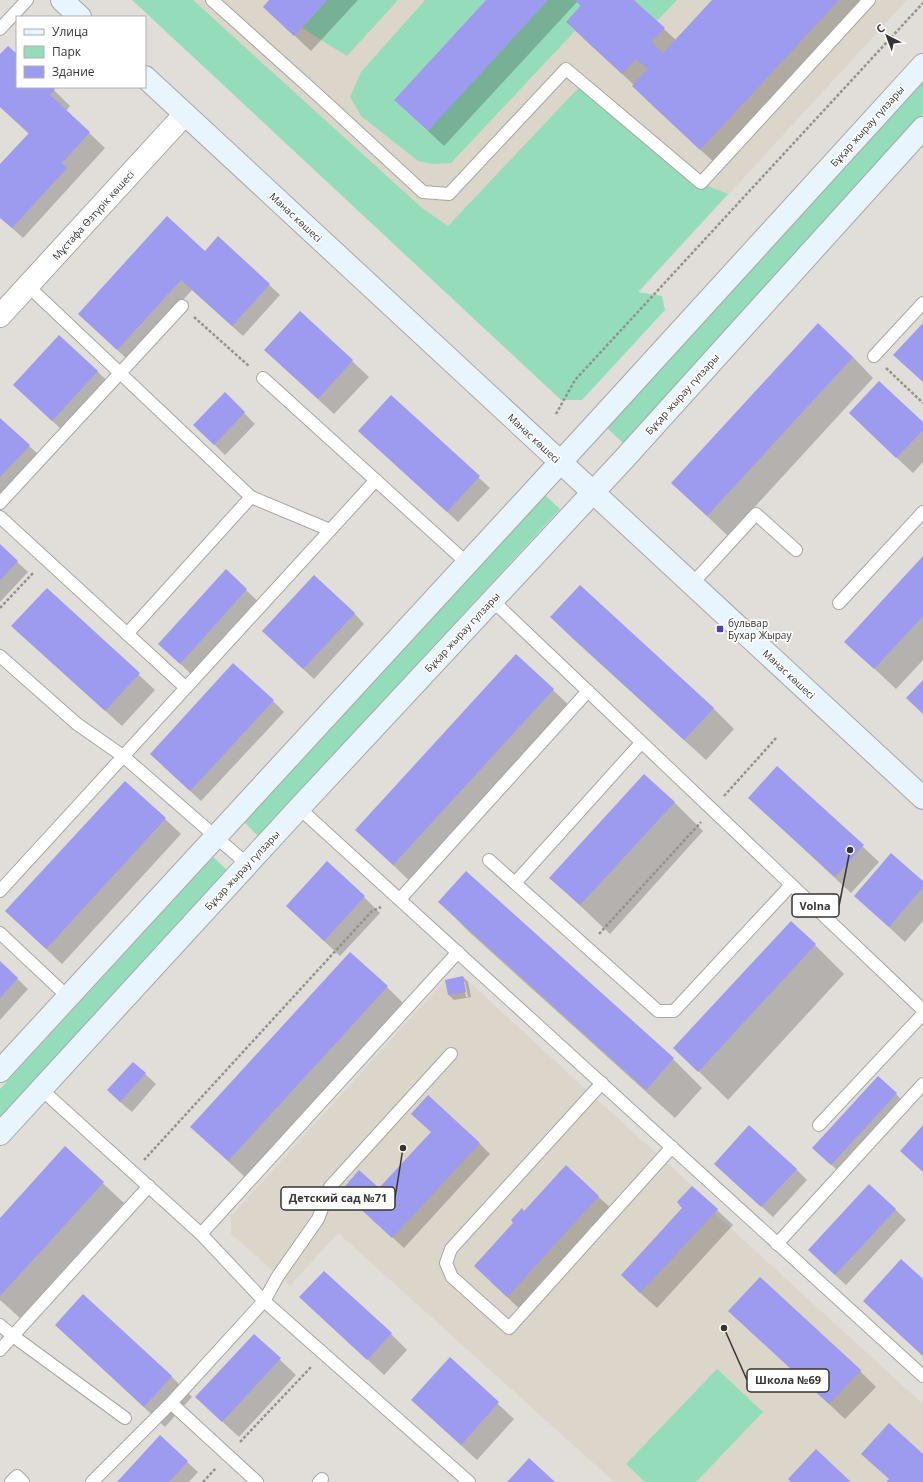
<svg xmlns="http://www.w3.org/2000/svg" width="923" height="1482" font-family="'Open Sans',sans-serif">
	<style>
		.built { fill: #dcd5ca }
		.green { fill: #95ddba }
		.shadow { fill: #0003; fill-rule: evenodd }
		.building { fill: #9c9bef }
		.lines { fill: none; stroke-linecap: round; stroke-linejoin: round }
		.lane-casing { stroke: #a8a6a1; stroke-width: 14 }
		.street-casing { stroke: #a8a6a1; stroke-width: 24 }
		.secondary-casing { stroke: #a8a6a1; stroke-width: 24 }
		.path { stroke: #94928f; stroke-width: 2.5; stroke-dasharray: 3 2; stroke-linecap: butt }
		.lane { stroke: #fff; stroke-width: 12 }
		.street { stroke: #fff; stroke-width: 22 }
		.secondary { stroke: #e8f4fe; stroke-width: 22 }
		.poi-dot { fill: #4844ba; stroke: #fff; stroke-width: 1.5 }
		.labels { text-anchor: middle; dominant-baseline: central; stroke-width: 3.5; stroke-linejoin: round; paint-order: stroke }
		.street-label { font-size: 10px; fill: #363533; stroke: #fff }
		.poi-label { font-size: 10px; fill: #363533; stroke: #fff; text-anchor: start }
		.leader { fill: none; stroke: #363533; stroke-width: 1.5 }
		.callout-dot { fill: #363533; stroke: #fff; stroke-width: 1.5 }
		.callout { fill: #fff; stroke: #363533; stroke-width: 1.5 }
		.callout-label { font-size: 11px; text-anchor: middle; font-weight: bold; fill: #363533 }
	</style>
	<rect width="100%" height="100%" fill="#e1deda"/>
	<g class="built">
		<polygon points="149,0 907,0 558,380"/>
		<polygon points="463,976 591,1094 718,1209 714,1213 923,1404 923,1482 614,1482 338,1233 290,1286 231,1234 231,1216 445,980"/>
	</g>
	<g class="green">
		<polygon points="132,0 193,0 422,208 448,226 583,83 701,183 728,194 638,292 662,296 665,310 582,400 561,400"/>
		<polygon points="327,0 398,0 347,56 302,28"/>
		<polygon points="425,0 486,0 394,100 427,131 548,0 575,0 581,5 566,22 575,31 451,163 432,164 418,161 361,116 350,97 361,72"/>
		<polygon points="634,0 677,0 657,21"/>
		<polygon points="923,81 923,114 623,443 607,428"/>
		<polygon points="545,495 560,509 258,836 244,822"/>
		<polygon points="213,857 227,870 0,1117 0,1089"/>
		<polygon points="717,1369 763,1412 696,1482 645,1482 626,1464"/>
	</g>
	<g class="shadow">
		<polygon points="270,0 358,0 311,51 264,7"/>
		<polygon points="488,0 632,0 676,40 713,0 869,0 717,165 649,102 634,85 583,38 581,6 577,2 444,146 395,100"/>
		<polygon points="0,56 17,56 17,87 51,87 70,106 66,111 105,148 23,238 0,217 0,166 29,134 0,107"/>
		<polygon points="218,237 280,295 243,336 192,290 128,360 90,324 205,252"/>
		<polygon points="300,312 369,377 334,414 281,365"/>
		<polygon points="853,357 873,378 728,536 672,483"/>
		<polygon points="97,371 108,382 63,431 25,395"/>
		<polygon points="225,394 255,424 225,455 194,425"/>
		<polygon points="391,397 490,488 458,522 370,441"/>
		<polygon points="0,419 40,456 0,499"/>
		<polygon points="923,424 923,462 913,473 866,429"/>
		<polygon points="0,546 28,572 0,602"/>
		<polygon points="923,557 923,660 896,689 846,642"/>
		<polygon points="226,571 263,606 196,679 160,644"/>
		<polygon points="47,589 155,690 122,726 29,641"/>
		<polygon points="354,613 364,624 314,679 274,642"/>
		<polygon points="551,617 713,708 734,729 706,760 572,638"/>
		<polygon points="516,655 574,710 414,885 356,830"/>
		<polygon points="273,701 284,712 201,801 162,765"/>
		<polygon points="778,767 879,862 851,893 749,798"/>
		<polygon points="674,802 703,831 610,934 551,878"/>
		<polygon points="165,819 181,834 62,964 6,911"/>
		<polygon points="466,872 673,1059 702,1088 675,1118 468,931 440,902"/>
		<polygon points="923,882 923,921 905,942 855,896"/>
		<polygon points="364,897 380,913 340,956 287,906"/>
		<polygon points="815,945 844,974 728,1100 675,1048"/>
		<polygon points="0,962 28,989 0,1020"/>
		<path d="M463,977L468,982L471,997L454,1000L449,995ZM463,982H465L468,997H466Z"/>
		<polygon points="387,987 408,1008 249,1181 192,1127"/>
		<polygon points="145,1074 156,1084 132,1112 119,1101"/>
		<polygon points="896,1094 901,1099 836,1169 819,1153"/>
		<polygon points="479,1143 490,1154 404,1248 353,1201"/>
		<polygon points="65,1148 124,1203 20,1318 0,1300 0,1219"/>
		<polygon points="566,1167 615,1212 523,1312 491,1282 524,1212"/>
		<polygon points="796,1169 807,1180 773,1217 726,1174"/>
		<polygon points="684,1208 717,1210 733,1225 657,1308 638,1291"/>
		<polygon points="895,1209 906,1220 846,1285 820,1261"/>
		<polygon points="923,1280 923,1356 864,1301"/>
		<polygon points="301,1297 391,1334 407,1350 384,1375"/>
		<polygon points="56,1325 171,1376 192,1397 165,1427"/>
		<polygon points="746,1327 860,1371 876,1387 845,1419"/>
		<polygon points="254,1335 296,1375 239,1437 213,1413"/>
		<polygon points="450,1359 514,1419 477,1460 429,1416"/>
		<polygon points="160,1437 198,1472 189,1482 119,1482"/>
	</g>
	<g class="building">
		<polygon points="269,0 327,0 294,36 263,7"/>
		<polygon points="486,0 548,0 428,131 394,100"/>
		<polygon points="575,0 634,0 665,28 651,42 663,53 712,0 839,0 700,150 632,86 648,69 636,59 622,74 566,22 581,5"/>
		<polygon points="8,46 17,54 17,87 53,87 55,89 50,95 90,132 62,163 67,168 12,228 0,218 0,164 29,133 0,107 0,54"/>
		<polygon points="167,216 205,251 218,236 270,284 232,326 181,280 117,350 78,314"/>
		<polygon points="300,311 353,360 318,399 264,350"/>
		<polygon points="818,323 853,357 707,516 671,483"/>
		<polygon points="923,323 923,382 893,355"/>
		<polygon points="59,335 98,371 52,421 13,385"/>
		<polygon points="879,381 923,422 923,430 896,458 849,413"/>
		<polygon points="225,392 245,412 214,445 193,425"/>
		<polygon points="391,395 480,476 447,512 358,431"/>
		<polygon points="0,418 30,445 0,477"/>
		<polygon points="0,544 18,561 0,580"/>
		<polygon points="923,556 923,616 874,669 844,642"/>
		<polygon points="226,569 247,589 180,664 158,644"/>
		<polygon points="314,575 355,613 303,669 262,631"/>
		<polygon points="580,585 714,708 684,740 550,617"/>
		<polygon points="47,588 140,673 105,711 11,626"/>
		<polygon points="516,654 554,689 393,865 355,830"/>
		<polygon points="233,663 274,700 190,791 150,754"/>
		<polygon points="923,680 923,714 906,698"/>
		<polygon points="777,766 864,845 835,877 748,798"/>
		<polygon points="644,774 675,802 580,905 549,878"/>
		<polygon points="125,781 166,818 46,949 5,911"/>
		<polygon points="891,853 923,881 923,887 889,927 854,896"/>
		<polygon points="327,861 365,896 324,941 286,906"/>
		<polygon points="466,871 674,1058 646,1090 438,902"/>
		<polygon points="791,921 816,944 698,1072 673,1048"/>
		<polygon points="350,952 388,986 228,1161 190,1127"/>
		<polygon points="0,961 18,978 0,998"/>
		<polygon points="463,976 466,992 448,995 445,980"/>
		<polygon points="133,1062 146,1073 120,1102 107,1090"/>
		<polygon points="878,1076 897,1093 831,1165 812,1148"/>
		<polygon points="428,1095 480,1143 392,1238 341,1191 359,1170 379,1188 431,1132 411,1114"/>
		<polygon points="749,1125 797,1169 761,1207 714,1164"/>
		<polygon points="923,1125 923,1172 900,1151"/>
		<polygon points="65,1146 104,1182 0,1296 0,1218"/>
		<polygon points="566,1165 599,1196 507,1297 474,1266 513,1223 511,1220 522,1208 524,1211"/>
		<polygon points="869,1184 896,1209 835,1275 808,1250"/>
		<polygon points="692,1186 718,1209 640,1293 621,1275 682,1208 677,1202"/>
		<polygon points="901,1259 923,1279 923,1356 863,1301"/>
		<polygon points="324,1271 392,1333 367,1360 299,1297"/>
		<polygon points="760,1277 861,1370 829,1404 728,1311"/>
		<polygon points="83,1294 172,1376 144,1407 55,1325"/>
		<polygon points="254,1334 281,1358 222,1422 195,1397"/>
		<polygon points="450,1357 499,1402 461,1445 411,1400"/>
		<polygon points="889,1423 923,1454 923,1482 886,1482 889,1479 861,1454"/>
		<polygon points="160,1435 188,1461 169,1482 117,1482"/>
		<polygon points="816,1449 851,1482 791,1482 788,1479"/>
		<polygon points="529,1458 555,1482 507,1482"/>
	</g>
	<g class="lines">
		<g class="lane-casing">
			<g id="lane">
				<polyline points="212,0 320,97 423,192 449,194 566,69 701,183 869,0"/>
				<polyline points="0,29 27,0"/>
				<polyline points="28,286 251,497"/>
				<polyline points="874,356 923,303"/>
				<polyline points="263,378 467,563"/>
				<polyline points="0,503 182,306"/>
				<polyline points="0,517 185,687"/>
				<polyline points="692,584 756,514 796,550"/>
				<polyline points="492,600 923,1010"/>
				<polyline points="839,603 923,512"/>
				<polyline points="127,634 251,497 330,530"/>
				<polyline points="0,656 77,724 123,756 247,864"/>
				<polyline points="299,808 923,1376"/>
				<polyline points="489,860 658,1011 674,1011 791,885"/>
				<polyline points="515,883 641,743"/>
				<polyline points="0,891 376,480"/>
				<polyline points="400,899 588,691"/>
				<polyline points="0,933 68,997"/>
				<polyline points="602,1083 451,1249 446,1263 452,1277 509,1328 672,1147"/>
				<polyline points="41,1089 201,1234 264,1301 469,1482"/>
				<polyline points="819,1125 923,1014"/>
				<polyline points="201,1234 458,952"/>
				<polyline points="777,1244 923,1084"/>
				<polyline points="0,1325 13,1336 125,1418"/>
				<polyline points="0,1350 149,1186"/>
				<polyline points="171,1403 257,1482"/>
				<polyline points="11,1482 17,1476 23,1482"/>
				<polyline points="92,1482 171,1403 264,1301 278,1276 318,1219 330,1187 451,1054"/>
				<polyline points="319,1482 322,1479"/>
			</g>
		</g>
		<g class="street-casing">
			<polyline id="street" points="0,316 185,114"/>
		</g>
		<g class="secondary-casing">
			<g id="secondary">
				<polyline points="62,0 80,17"/>
				<polyline points="145,77 923,798"/>
				<polyline points="0,1071 591,429 923,65"/>
				<polyline points="0,1134 299,808 624,459 923,128"/>
			</g>
		</g>
		<g class="path">
			<polyline points="194,317 250,367"/>
			<polyline points="886,368 923,403"/>
			<polyline points="556,414 575,380 923,3"/>
			<polyline points="0,608 34,572"/>
			<polyline points="724,796 777,737"/>
			<polyline points="599,934 701,822"/>
			<polyline points="144,1160 372,911 381,907"/>
			<polyline points="240,1442 312,1366"/>
			<polyline points="203,1482 216,1468"/>
		</g>
		<use href="#lane" class="lane"/>
		<use href="#street" class="street"/>
		<use href="#secondary" class="secondary"/>
	</g>
	<rect class="poi-dot" x="716" y="625" width="8" height="8" rx="2"/>
	<g class="labels">
		<g class="street-label">
			<text transform="translate(867 126) rotate(-48)">Бұқар жырау гүлзары</text>
			<text transform="translate(93 215) rotate(-48)">Мұстафа Өзтүрік көшесі</text>
			<text transform="translate(296 217) rotate(43)">Манас көшесі</text>
			<text transform="translate(682 394) rotate(-48)">Бұқар жырау гүлзары</text>
			<text transform="translate(534 438) rotate(43)">Манас көшесі</text>
			<text transform="translate(462 632) rotate(-47)">Бұқар жырау гүлзары</text>
			<text transform="translate(789 674) rotate(43)">Манас көшесі</text>
			<text transform="translate(242 870) rotate(-47)">Бұқар жырау гүлзары</text>
		</g>
		<g class="poi-label">
			<text x="728" y="623">бульвар<tspan x="728" dy="12">Бухар Жырау</tspan></text>
		</g>
	</g>
	<path class="leader" d="M850 850L839 906M403 1148L395 1198M724 1328L747 1380"/>
	<g class="callout-dot">
		<circle cx="850" cy="850" r="4"/>
		<circle cx="403" cy="1148" r="4"/>
		<circle cx="724" cy="1328" r="4"/>
	</g>
	<g class="callout">
		<rect x="792" y="894" width="47" height="23" rx="4"/>
		<rect x="281" y="1187" width="114" height="23" rx="4"/>
		<rect x="747" y="1369" width="82" height="23" rx="4"/>
	</g>
	<g class="callout-label">
		<text x="815" y="910">Volna</text>
		<text x="338" y="1202">Детский сад №71</text>
		<text x="788" y="1384">Школа №69</text>
	</g>
	<rect x="16" y="16" width="130" height="72" fill="#ffffff" stroke="#afaead"/>
	<rect x="24" y="29" width="20" height="6" fill="#e8f4fe" stroke="#afaead"/>
	<text x="52" y="36" font-size="12" fill="#363533">Улица</text>
	<rect x="24" y="46" width="20" height="12" fill="#95ddba" stroke="#afaead"/>
	<text x="52" y="56" font-size="12" fill="#363533">Парк</text>
	<rect x="24" y="66" width="20" height="12" fill="#9c9bef" stroke="#afaead"/>
	<text x="52" y="76" font-size="12" fill="#363533">Здание</text>
	<g transform="translate(887 36) rotate(318)" stroke="#ffffff" stroke-width="3" paint-order="stroke">
	<path d="M0-3L7 15L0 10L-7 15Z" fill="#363533"/>
	<text y="-6" font-size="11" font-weight="bold" text-anchor="middle" fill="#363533">С</text>
	</g>
</svg>
